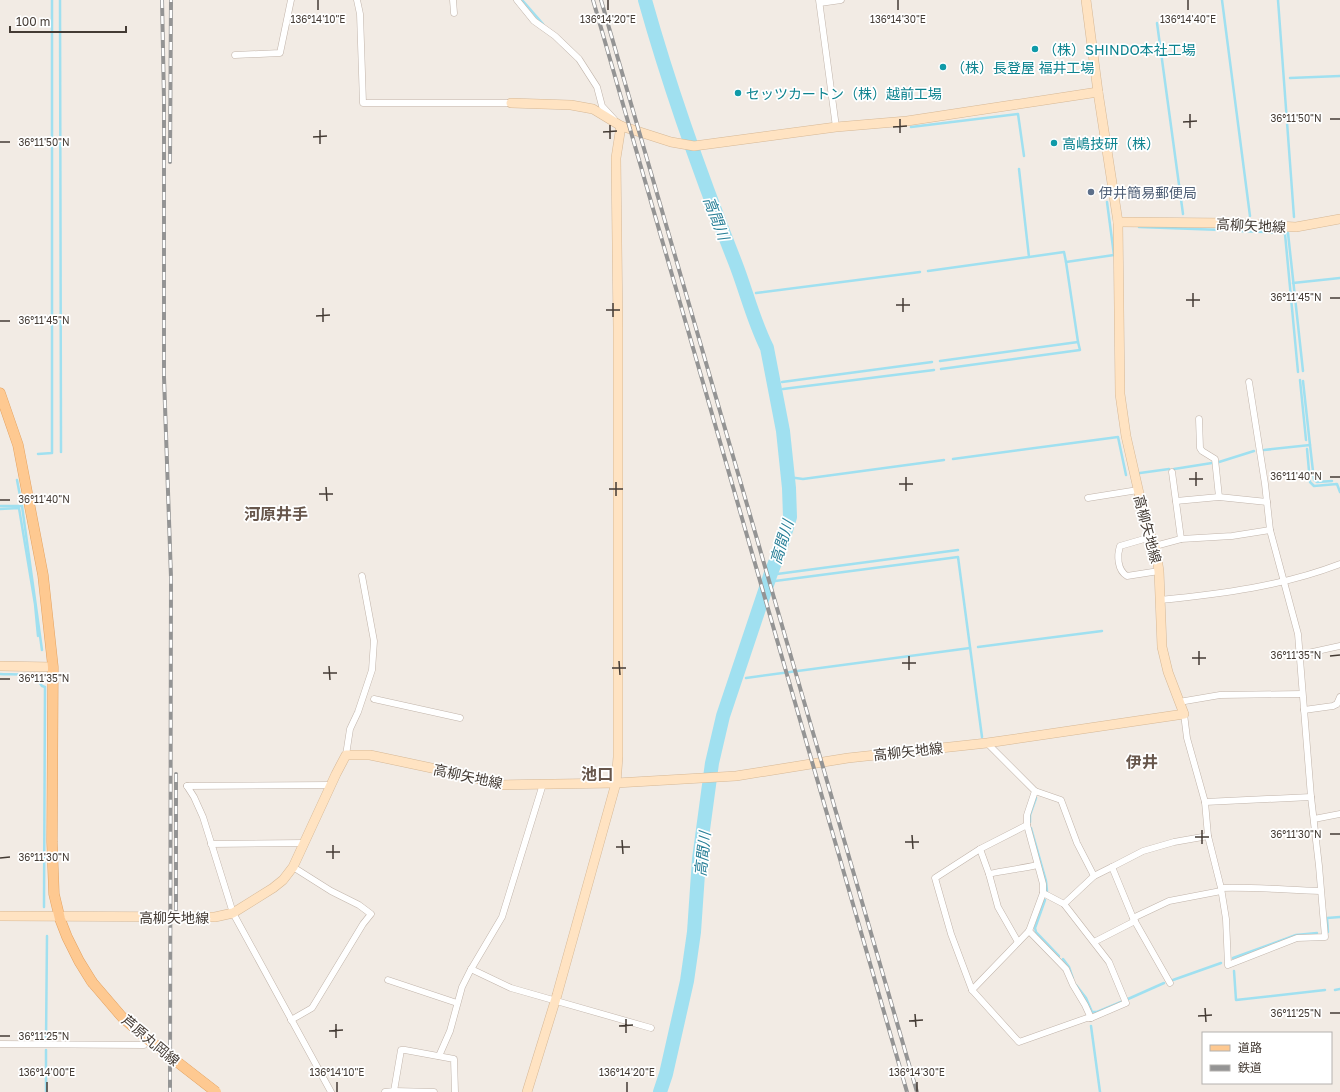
<svg xmlns="http://www.w3.org/2000/svg" width="1340" height="1092" font-family="'Golos Text','Noto Sans JP',sans-serif">
	<style>
		.lines { fill: none; stroke-linecap: round; stroke-linejoin: round }
		.stream { stroke: #a0e0f0; stroke-width: 2.5 }
		.river { stroke: #a0e0f0; stroke-width: 14 }
		.street-casing { stroke: #c1b4aa; stroke-width: 7 }
		.secondary-casing { stroke: #d6b896; stroke-width: 10 }
		.primary-casing { stroke: #e3a261; stroke-width: 11 }
		.street { stroke: #fff; stroke-width: 6 }
		.secondary { stroke: #ffe3c2; stroke-width: 9 }
		.primary { stroke: #fec991; stroke-width: 10 }
		.rail-casing { stroke: #949494; stroke-width: 4 }
		.rail { stroke: #fff; stroke-width: 2.5; stroke-dasharray: 8; stroke-linecap: butt }
		.primary-bridge-casing { stroke: #e3a261; stroke-width: 11; stroke-linecap: butt }
		.primary-bridge { stroke: #fec991; stroke-width: 10 }
		.ticks { fill: none; stroke: #443b34; stroke-width: 1.5 }
		.culture-dot { fill: #0f9aa8; stroke: #fff; stroke-width: 1.5 }
		.service-dot { fill: #5c6f8a; stroke: #fff; stroke-width: 1.5 }
		.labels { text-anchor: middle; dominant-baseline: central; stroke-width: 3.5; stroke-linejoin: round; paint-order: stroke }
		.culture-label { font-size: 14px; fill: #0d838f; stroke: #fff; text-anchor: start }
		.service-label { font-size: 14px; fill: #4e5e75; stroke: #fff; text-anchor: start }
		.street-label { font-size: 14px; fill: #443b34; stroke: #fff }
		.water-label { font-size: 15px; font-style: italic; fill: #2a8098; stroke: #fff }
		.quarter-label { font-size: 16px; font-weight: bold; fill: #67564b; stroke: #fff }
		.ticks-label { font-size: 10px; text-anchor: middle; fill: #443b34; stroke: #fff; stroke-width: 3.5; stroke-linejoin: round; paint-order: stroke }
	</style>
	<rect width="100%" height="100%" fill="#f2ebe4"/>
	<g class="lines">
		<g class="stream">
			<polyline points="60,0 61,452"/>
			<polyline points="522,0 543,24"/>
			<polyline points="1222,0 1250,216"/>
			<polyline points="1278,0 1294,217"/>
			<polyline points="1157,23 1183,214"/>
			<polyline points="1290,78 1340,76"/>
			<polyline points="911,127 1018,114 1024,156"/>
			<polyline points="1139,227 1222,230"/>
			<polyline points="1238,231 1288,233 1303,371"/>
			<polyline points="1285,234 1298,372"/>
			<polyline points="1029,257 1064,252 1066,262 1114,255 1107,202"/>
			<polyline points="928,271 1029,257 1019,169"/>
			<polyline points="1293,283 1340,278"/>
			<polyline points="756,293 920,272"/>
			<polyline points="940,361 1078,342 1066,262"/>
			<polyline points="941,369 1080,350 1078,342"/>
			<polyline points="1300,380 1306,440"/>
			<polyline points="1303,381 1310,445"/>
			<polyline points="782,382 932,362"/>
			<polyline points="783,389 934,370"/>
			<polyline points="1307,449 1310,482 1314,486 1337,484 1340,492"/>
			<polyline points="1264,450 1310,445 1314,480 1317,482 1332,481"/>
			<polyline points="38,454 52,453 52,0"/>
			<polyline points="953,459 1118,437 1126,475"/>
			<polyline points="1219,462 1254,451"/>
			<polyline points="1174,469 1212,463"/>
			<polyline points="1140,473 1169,469"/>
			<polyline points="788,477 803,479 944,460"/>
			<polyline points="0,506 22,506 17,480"/>
			<polyline points="22,506 42,650"/>
			<polyline points="0,509 19,508 35,604 38,636"/>
			<polyline points="777,574 958,550"/>
			<polyline points="775,581 958,557 982,737"/>
			<polyline points="978,647 1102,631"/>
			<path d="M0,674C16,675 33,671 42,686L45,687L44,907"/>
			<polyline points="746,678 970,648"/>
			<polyline points="1030,822 1030,815 1036,798"/>
			<polyline points="1031,828 1046,881 1047,891"/>
			<polyline points="1045,900 1035,928 1036,932 1059,956"/>
			<polyline points="1328,932 1327,918 1340,917"/>
			<polyline points="1233,958 1296,935 1317,933"/>
			<polyline points="1063,959 1069,967 1073,979"/>
			<polyline points="1234,971 1236,1000 1325,990"/>
			<polyline points="1173,980 1221,963"/>
			<polyline points="1076,985 1086,998 1092,1012 1097,1012 1121,1002"/>
			<polyline points="1335,990 1340,989"/>
			<polyline points="1128,999 1164,983"/>
			<polyline points="1091,1026 1100,1092"/>
			<polyline points="46,1042 47,936"/>
			<polyline points="46,1092 46,1050"/>
		</g>
		<path class="river" d="M645,0C670,89 701,176 735,262C746,290 753,320 767,348L783,431L789,488L790,517L780,550L771,573L723,716L712,763L699,859L694,932L687,981L666,1074L660,1092"/>
		<g class="street-casing">
			<g id="street">
				<polyline points="357,0 360,14 363,103 511,103"/>
				<polyline points="453,0 454,13"/>
				<polyline points="517,0 534,21 555,36 579,59 597,87 602,106 614,119"/>
				<polyline points="819,0 836,127"/>
				<polyline points="820,3 841,0"/>
				<polyline points="235,55 280,53 291,0"/>
				<polyline points="1199,419 1200,448 1202,451 1215,459 1219,497"/>
				<polyline points="1172,472 1181,539"/>
				<polyline points="1088,498 1138,490"/>
				<polyline points="1176,501 1219,497 1267,502"/>
				<path d="M1151,537L1120,546C1117,555 1117,570 1127,576L1159,571"/>
				<polyline points="1155,546 1181,539 1232,536 1270,530"/>
				<path d="M1160,600C1221,594 1283,586 1340,564"/>
				<polyline points="1299,655 1340,646"/>
				<polyline points="374,699 460,718"/>
				<polyline points="1179,702 1220,695 1302,694"/>
				<polyline points="1304,710 1333,706 1337,704 1340,697"/>
				<polyline points="1184,714 1187,738 1205,802 1208,836 1221,888 1226,919 1228,965 1297,938 1325,937 1319,866 1311,797 1298,634 1270,530 1265,484 1249,382"/>
				<polyline points="346,755 350,729 358,712 372,670 374,641 362,576"/>
				<polyline points="187,786 194,797 203,817 233,913 331,1092"/>
				<polyline points="187,786 331,785"/>
				<polyline points="1035,791 1061,800 1077,843 1094,876"/>
				<polyline points="1205,802 1311,797"/>
				<polyline points="1314,819 1340,814"/>
				<polyline points="1027,825 980,849 935,878 951,934 972,990 1019,1042 1087,1018 1091,1018 1126,1003 1109,962 1064,904 1043,893"/>
				<polyline points="211,844 305,843"/>
				<polyline points="980,849 989,874 998,907 1018,942"/>
				<polyline points="1112,867 1143,851 1174,842 1208,836"/>
				<path d="M989,874C1006,870 1021,869 1037,865"/>
				<path d="M1221,888C1254,887 1287,890 1320,891"/>
				<polyline points="1064,904 1094,876 1112,867 1133,918 1170,983"/>
				<polyline points="1133,918 1169,901 1221,891"/>
				<polyline points="1029,931 1066,969 1073,985 1085,1005 1091,1018"/>
				<polyline points="1094,942 1135,921"/>
				<polyline points="471,969 511,988 651,1028"/>
				<polyline points="388,980 457,1003"/>
				<polyline points="972,990 1029,931 1043,893 1043,884 1027,825 1027,815 1035,791 987,743"/>
				<polyline points="291,1020 312,1008 363,924 371,914 359,905 331,891 293,867"/>
				<polyline points="0,1044 144,1045"/>
				<polyline points="439,1056 450,1031 462,987 470,971 502,917 543,784"/>
				<polyline points="385,1092 394,1091 401,1050 405,1050 454,1059 455,1092"/>
				<polyline points="394,1092 394,1091 434,1092"/>
			</g>
		</g>
		<g class="secondary-casing">
			<g id="secondary">
				<polyline points="511,103 571,105 593,109 621,126 671,142 694,146 836,127 907,121 1098,92"/>
				<polyline points="1118,222 1230,223 1296,227 1340,219"/>
				<polyline points="0,666 53,667"/>
				<polyline points="0,916 215,917 233,913 273,888 283,880 293,867 336,774 346,755 370,755 460,774 500,785 616,783 736,776 848,758 987,743 1184,714 1168,672 1162,647 1159,571 1155,546 1146,524 1126,436 1120,394 1118,222 1098,92 1086,0"/>
				<polyline points="527,1092 557,995 616,783 618,757 618,327 616,158 621,126"/>
			</g>
		</g>
		<g class="primary-casing">
			<polyline id="primary" points="0,393 18,445 43,575 53,667 52,842 54,894 60,919 67,937 79,961 92,982"/>
		</g>
		<use href="#street" class="street"/>
		<use href="#secondary" class="secondary"/>
		<use href="#primary" class="primary"/>
		<g class="rail-casing">
			<g id="rail">
				<polyline points="162,0 164,100 164,377 171,577 170,1092"/>
				<polyline points="593,0 907,1092"/>
				<polyline points="601,0 917,1092"/>
				<polyline points="170,162 171,0"/>
				<polyline points="176,910 176,774"/>
			</g>
		</g>
		<use href="#rail" class="rail"/>
		<g class="primary-bridge-casing">
			<polyline id="primary-bridge" points="92,982 122,1017 149,1040 216,1092"/>
		</g>
		<use href="#primary-bridge" class="primary-bridge"/>
	</g>
	<path class="ticks" d="M318,0V10M608,0V10M898,0V10M1188,0V10M1190,114V128M900,119V133M1330,119H1340M1183,122L1197,121M610,125V139M893,127L907,126M320,130V144M603,132L617,131M313,137L327,136M0,142H10M1193,293V307M903,298V312M1330,298H1340M1186,300H1200M613,303V317M896,305H910M323,308V322M606,310H620M316,316L330,315M0,321H10M1196,472V486M906,477V491M1330,477H1340M1189,479H1203M616,482V496M899,484H913M326,487L327,501M609,489H623M319,494H333M0,500H10M1199,651V665M909,656V670M1330,656L1340,655M1192,658H1206M619,661L620,675M902,663H916M329,666L330,680M612,668H626M323,673H337M0,679H10M1202,830V844M1330,834H1340M912,835L913,849M1195,837H1209M622,840L623,854M905,842H919M333,845V859M616,847H630M326,852H340M0,858L10,857M1205,1008L1206,1022M1330,1013H1340M915,1014L916,1027M1198,1016L1212,1015M626,1019V1033M909,1021L923,1020M336,1024V1038M619,1026L633,1025M329,1031L343,1030M0,1036H10M47,1082V1092M337,1082V1092M627,1082V1092M917,1082V1092"/>
	<g class="culture-dot">
		<circle cx="1035" cy="49" r="4"/>
		<circle cx="943" cy="67" r="4"/>
		<circle cx="738" cy="93" r="4"/>
		<circle cx="1054" cy="143" r="4"/>
	</g>
	<circle class="service-dot" cx="1091" cy="192" r="4"/>
	<g class="labels">
		<g class="culture-label">
			<text x="1043" y="49">（株）SHINDO本社工場</text>
			<text x="951" y="67">（株）長登屋 福井工場</text>
			<text x="746" y="93">セッツカートン（株）越前工場</text>
			<text x="1062" y="143">高嶋技研（株）</text>
		</g>
		<g class="service-label">
			<text x="1099" y="192">伊井簡易郵便局</text>
		</g>
		<g class="street-label">
			<text transform="translate(1251 225) rotate(3)">高柳矢地線</text>
			<text transform="translate(1148 529) rotate(75)">高柳矢地線</text>
			<text transform="translate(908 751) rotate(-6)">高柳矢地線</text>
			<text transform="translate(468 776) rotate(12)">高柳矢地線</text>
			<text x="174" y="917">高柳矢地線</text>
			<text transform="translate(151 1040) rotate(40)">芦原丸岡線</text>
		</g>
		<g class="water-label">
			<text transform="translate(717 218) rotate(69)">高間川</text>
			<text transform="translate(781 542) rotate(-73)">高間川</text>
			<text transform="translate(702 854) rotate(-84)">高間川</text>
		</g>
		<g class="quarter-label">
			<text x="276" y="514">河原井手</text>
			<text x="1142" y="762">伊井</text>
			<text x="597" y="774">池口</text>
		</g>
	</g>
	<g class="ticks-label">
		<text x="318" y="23">136°14'10"E</text>
		<text x="608" y="23">136°14'20"E</text>
		<text x="898" y="23">136°14'30"E</text>
		<text x="1188" y="23">136°14'40"E</text>
		<text x="1296" y="122">36°11'50"N</text>
		<text x="44" y="146">36°11'50"N</text>
		<text x="1296" y="301">36°11'45"N</text>
		<text x="44" y="324">36°11'45"N</text>
		<text x="1296" y="480">36°11'40"N</text>
		<text x="44" y="503">36°11'40"N</text>
		<text x="1296" y="659">36°11'35"N</text>
		<text x="44" y="682">36°11'35"N</text>
		<text x="1296" y="838">36°11'30"N</text>
		<text x="44" y="861">36°11'30"N</text>
		<text x="1296" y="1017">36°11'25"N</text>
		<text x="44" y="1040">36°11'25"N</text>
		<text x="47" y="1076">136°14'00"E</text>
		<text x="337" y="1076">136°14'10"E</text>
		<text x="627" y="1076">136°14'20"E</text>
		<text x="917" y="1076">136°14'30"E</text>
	</g>
	<rect x="1202" y="1032" width="130" height="52" fill="#ffffff" stroke="#b4b1ae"/>
	<rect x="1210" y="1045" width="20" height="6" fill="#fec991" stroke="#b4b1ae"/>
	<text x="1238" y="1052" font-size="12" fill="#443b34">道路</text>
	<rect x="1210" y="1065" width="20" height="6" fill="#949494" stroke="#b4b1ae"/>
	<text x="1238" y="1072" font-size="12" fill="#443b34">鉄道</text>
	<path d="M10 26v6h116v-6" fill="none" stroke="#443b34" stroke-width="2"/>
	<text x="16" y="26" font-size="12" fill="#443b34" stroke="#ffffff" stroke-width="3" paint-order="stroke">100 m</text>
</svg>
